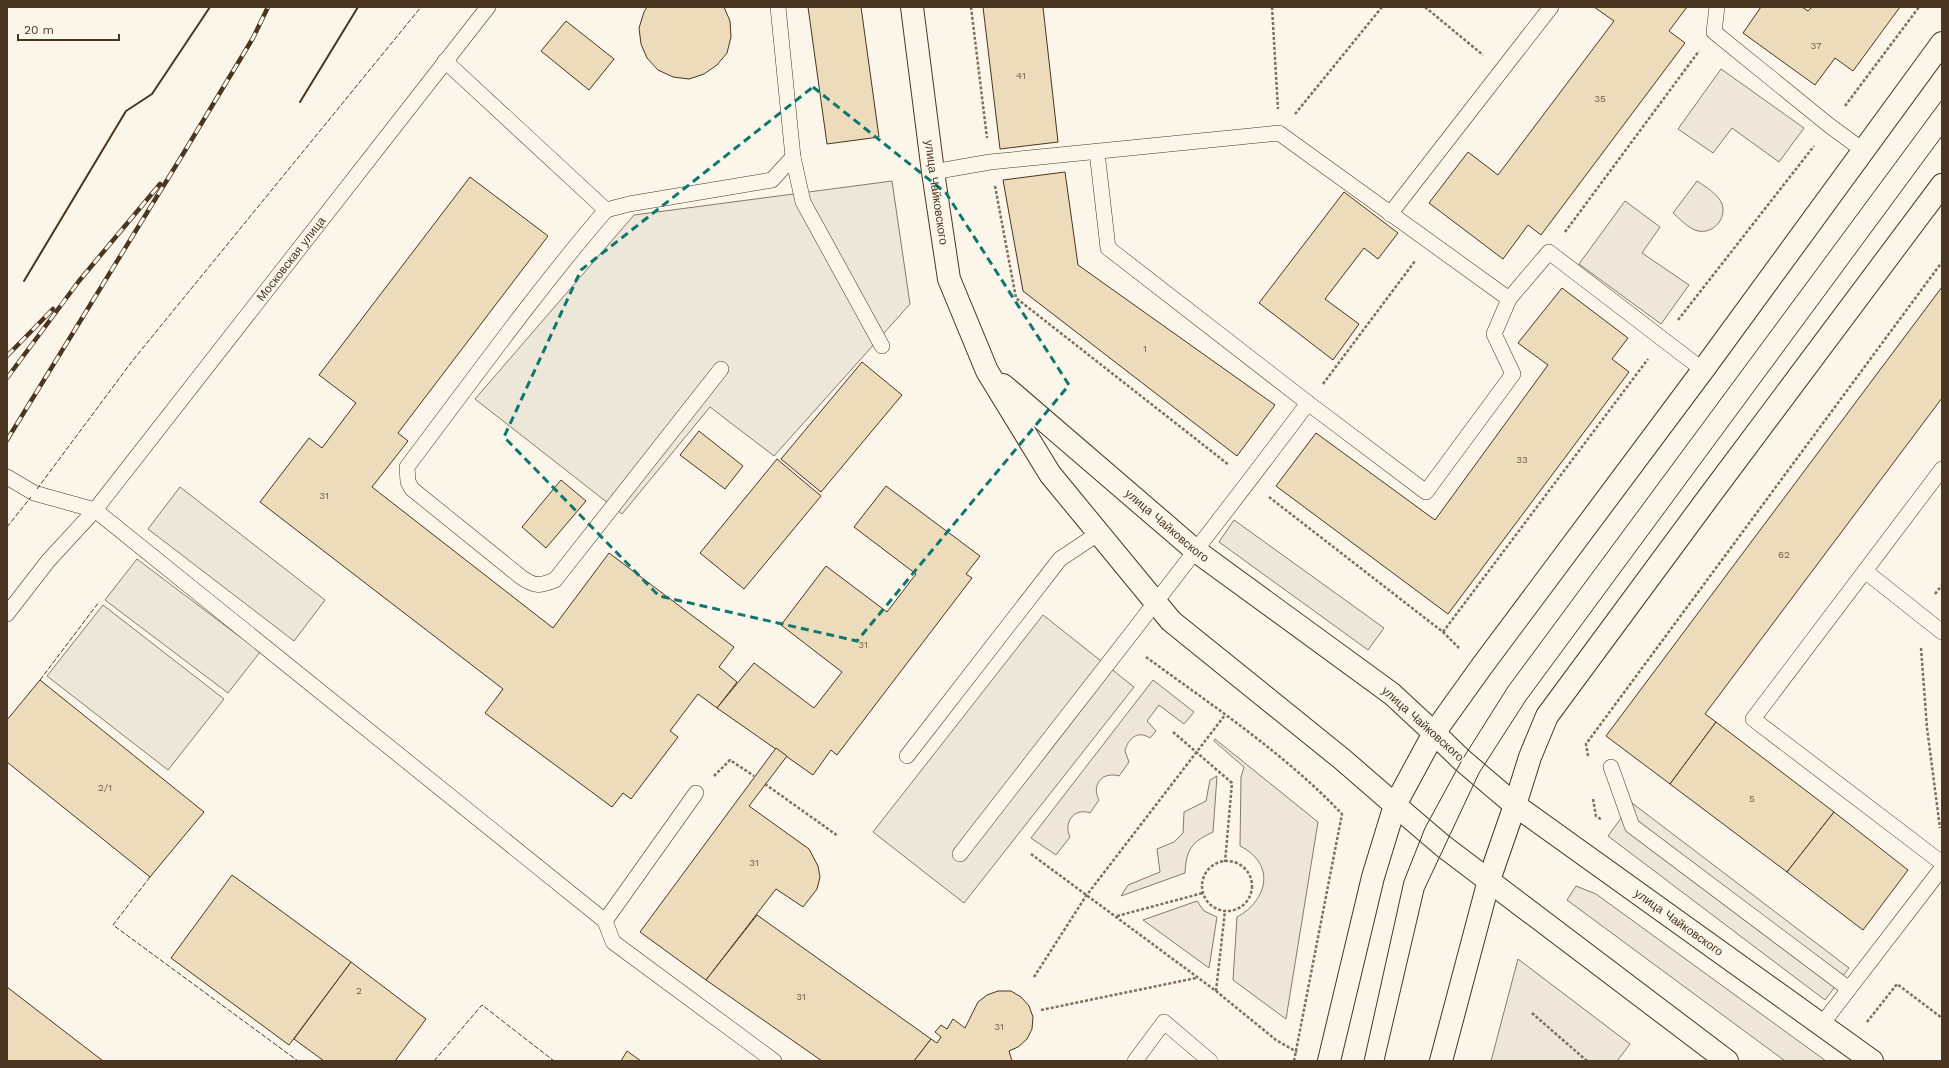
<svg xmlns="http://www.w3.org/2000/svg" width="1949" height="1068" font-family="'Work Sans',sans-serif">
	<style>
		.green { fill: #ede6d9; stroke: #887966 }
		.parking { fill: #ede7d9; stroke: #887966 }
		.building { fill: #ecdcbc; stroke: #4a3520 }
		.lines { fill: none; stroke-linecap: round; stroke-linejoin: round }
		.lane-casing { stroke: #4a3520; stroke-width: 16 }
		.secondary-casing { stroke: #4a3520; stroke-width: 24 }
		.primary-casing { stroke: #4a3520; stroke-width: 24 }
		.highway-casing { stroke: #4a3520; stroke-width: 24 }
		.path { stroke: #7f6f5c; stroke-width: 2.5; stroke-dasharray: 3 2; stroke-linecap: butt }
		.lane { stroke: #fbf6e9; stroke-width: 15 }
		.secondary { stroke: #fbf6e9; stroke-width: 22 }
		.primary { stroke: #fbf6e9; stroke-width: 22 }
		.highway { stroke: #fbf6e9; stroke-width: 22 }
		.tram { stroke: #4a3520; stroke-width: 1 }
		.rail-casing { stroke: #4a3520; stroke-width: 4.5 }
		.rail { stroke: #fbf6e9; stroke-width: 3; stroke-dasharray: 9; stroke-linecap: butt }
		.fence { stroke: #4a3520; stroke-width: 1; stroke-dasharray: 5 2; stroke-linecap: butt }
		.wall { stroke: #4a3520; stroke-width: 2 }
		.marked { fill: none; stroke: #0f766e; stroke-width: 3; stroke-dasharray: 8 5; stroke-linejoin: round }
		.labels { text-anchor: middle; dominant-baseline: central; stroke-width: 3; stroke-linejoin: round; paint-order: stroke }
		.number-label { font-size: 10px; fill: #725f47 }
		.street-label { font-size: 12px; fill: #4a3520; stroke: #fbf6e9 }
	</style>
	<rect width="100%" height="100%" fill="#fbf6e9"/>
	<g class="green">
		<polygon points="1721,69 1804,128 1779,162 1732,128 1713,153 1678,129"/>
		<path d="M1697,181C1706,187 1718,194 1722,204C1727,219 1713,234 1698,231C1689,229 1680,219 1673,213Z"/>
		<polygon points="1625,201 1660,227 1642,253 1689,285 1661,324 1579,264"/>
		<path d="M1153,680L1194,712L1184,724L1159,705L1147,721L1156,731L1150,738C1138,730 1128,738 1125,751L1129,762L1119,776C1102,771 1091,785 1099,800L1090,813C1074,807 1063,823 1070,837L1056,855L1031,838Z"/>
		<path d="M1215,739L1318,822L1286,1019L1233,980L1237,917C1268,900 1276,864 1240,846L1241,777L1244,767L1214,741Z"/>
		<path d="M1217,776L1213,832C1192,842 1186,849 1185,873L1121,896L1128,885L1160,872L1157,849L1174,842L1183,833L1184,812L1206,801L1210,780Z"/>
		<polygon points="1576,886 1596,894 1826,1061 1785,1061 1567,900"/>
		<polygon points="1197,901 1204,911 1217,917 1209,968 1143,920"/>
		<polygon points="1518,959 1630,1044 1617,1061 1491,1061"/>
	</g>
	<g class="parking">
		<polygon points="892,181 910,304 774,456 710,407 622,514 475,399 634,215"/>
		<polygon points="180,487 325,600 294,641 148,529"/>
		<polygon points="1234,520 1384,628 1368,650 1219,542"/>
		<polygon points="137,559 260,652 228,693 105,600"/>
		<polygon points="103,605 224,699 168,770 47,676"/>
		<polygon points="1043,615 1134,687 964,903 873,832"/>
		<polygon points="1632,803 1849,968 1825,1000 1608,836"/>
	</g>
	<g class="building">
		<polygon points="647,7 724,7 730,21 731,37 727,53 717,65 704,74 689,79 673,77 658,70 647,58 641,44 639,28 644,12"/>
		<polygon points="808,7 861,7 879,137 827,144"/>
		<polygon points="983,7 1043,7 1058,142 1000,149"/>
		<polygon points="1594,7 1687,7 1669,31 1685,43 1541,235 1528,225 1503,259 1429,203 1468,152 1498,175 1614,21"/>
		<polygon points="1761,7 1802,7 1808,11 1812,7 1900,7 1853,71 1835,58 1815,85 1743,33"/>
		<polygon points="566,21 614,59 589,90 541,51"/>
		<polygon points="1065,172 1078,265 1275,405 1237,456 1023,291 1003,180"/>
		<polygon points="470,177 548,236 398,433 408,441 372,487 553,628 609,553 734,647 719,667 737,682 717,708 698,694 670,731 678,737 631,799 623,793 612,807 485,713 503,689 260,502 309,438 322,448 356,403 319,375"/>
		<polygon points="1344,192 1398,233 1378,259 1364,248 1325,299 1359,324 1333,360 1259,303"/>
		<polygon points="1942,287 1942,398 1705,714 1716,722 1670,784 1606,736"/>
		<polygon points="1562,288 1628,338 1612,359 1629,372 1448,614 1276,486 1316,433 1435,520 1548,365 1518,343"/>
		<polygon points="862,362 902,395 821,492 781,459"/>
		<polygon points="699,431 743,466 725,489 680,455"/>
		<polygon points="777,459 821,496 744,589 700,553"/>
		<polygon points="561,480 586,501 546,548 522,527"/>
		<polygon points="886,486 980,556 966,574 972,578 837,755 831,750 813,775 717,708 754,663 814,708 842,672 781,625 826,566 887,612 916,574 854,527"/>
		<polygon points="40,680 204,812 150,877 7,762 7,720"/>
		<polygon points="1716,722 1834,812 1787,872 1670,784"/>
		<polygon points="776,748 787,756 749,806 809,849 818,866 820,877 817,889 803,907 776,889 706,980 640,932"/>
		<polygon points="1834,812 1908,870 1863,930 1787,872"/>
		<polygon points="232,875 351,962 289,1045 171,958"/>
		<polygon points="757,915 931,1039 914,1061 822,1061 706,980"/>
		<polygon points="351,962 426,1019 395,1061 324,1061 294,1039"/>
		<polygon points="7,987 103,1061 7,1061"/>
		<polygon points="998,991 1011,991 1021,997 1029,1006 1033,1017 1032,1029 1027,1039 1018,1047 1009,1051 1012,1061 914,1061 931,1039 937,1043 941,1037 935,1032 941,1025 947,1029 953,1019 965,1028 978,1002 987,995"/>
		<polygon points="627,1051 641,1061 621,1061"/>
	</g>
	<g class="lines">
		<g class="lane-casing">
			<g id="lane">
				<polyline points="778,7 793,157 803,202 882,346"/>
				<polyline points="1717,7 1714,32 1830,126 1864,151"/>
				<polyline points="445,61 606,210 629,204 772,180 793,157"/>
				<polyline points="1097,152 1108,248 1308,403 1426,492 1513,374 1494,334 1509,299"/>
				<polyline points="933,172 990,162 1279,133 1509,299 1549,252 1703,370"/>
				<path d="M606,210C535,293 472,381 407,467L408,482L412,489L521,577C535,587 540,586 555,580L721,369"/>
				<polyline points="1390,214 1551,7"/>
				<polyline points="1942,469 1753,719 1942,863"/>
				<polyline points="7,477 34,493 95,510 605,921"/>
				<polyline points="1865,571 1942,632"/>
				<path id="s1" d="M7,614L48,561L95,510L488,7"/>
				<polyline points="907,756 1060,559 1099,533"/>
				<polyline points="1611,767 1632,826 1849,989"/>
				<polyline points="696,793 605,921 613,942 774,1061"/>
				<path d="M960,854C1076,704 1194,555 1308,403"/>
				<polyline points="1822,1024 1942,868"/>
				<polyline points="1135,1061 1164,1022 1210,1061"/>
			</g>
		</g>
		<g class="secondary-casing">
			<g id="secondary">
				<path id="s2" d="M912,7L933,172L949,279L987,371L1050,474L1171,621L1342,759L1395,805"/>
				<path id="s3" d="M1003,385L1196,551L1392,694L1434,733"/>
			</g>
		</g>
		<g class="primary-casing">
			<g id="primary">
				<path id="s4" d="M1434,733L1462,760L1515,805L1872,1061"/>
				<polyline points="1395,805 1443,846 1727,1061"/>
			</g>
		</g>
		<g class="highway-casing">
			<g id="highway">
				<polyline points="1329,1061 1373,877 1395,805 1434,733 1482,666 1703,370 1942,43"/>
				<polyline points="1441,1061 1489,880 1515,805 1530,757 1547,716 1705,502 1942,185"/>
			</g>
		</g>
		<g class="path">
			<polyline points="971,7 987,138"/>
			<polyline points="1272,7 1278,109"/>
			<polyline points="1425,7 1483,55"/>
			<polyline points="1845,106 1919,7"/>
			<polyline points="1295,114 1382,7"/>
			<polyline points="995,186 1016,298 1229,465"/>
			<polyline points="1565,232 1699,51"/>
			<polyline points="1678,320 1814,146"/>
			<polyline points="1323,384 1415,261"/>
			<polyline points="1269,497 1443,632 1459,648"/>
			<polyline points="1935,594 1942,585"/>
			<polyline points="1443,632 1648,359"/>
			<polyline points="1921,648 1927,728 1940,828"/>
			<path d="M1146,657C1213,706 1285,754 1342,814L1294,1061"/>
			<polyline points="1173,732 1232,783 1225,862"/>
			<polyline points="1588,756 1586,744 1942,262"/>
			<polyline points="714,776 730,760 754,776"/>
			<polyline points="765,784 838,836"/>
			<polyline points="1593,799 1596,816 1602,820"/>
			<polyline points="1031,854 1216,991 1276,1040 1297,1052"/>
			<circle cx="1227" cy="886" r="25"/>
			<polyline points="1117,916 1203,893"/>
			<polyline points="1034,977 1086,896 1225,715"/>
			<polyline points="1216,991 1225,911"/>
			<polyline points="1041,1010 1196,978"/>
			<polyline points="1532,1013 1587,1061"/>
			<polyline points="1867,1022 1897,984 1942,1018"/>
		</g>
		<use href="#lane" class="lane"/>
		<use href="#secondary" class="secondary"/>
		<use href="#primary" class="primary"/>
		<use href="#highway" class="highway"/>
		<g class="tram">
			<polyline points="1364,1061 1404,881 1425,828 1462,760 1508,687 1942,100"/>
			<polyline points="1384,1061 1424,890 1479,773 1526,700 1942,136"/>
		</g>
		<g class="rail-casing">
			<g id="rail">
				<polyline points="7,356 53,309"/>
				<polyline points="7,378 79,281 160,184"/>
				<polyline points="7,440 180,159 253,38 268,7"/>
			</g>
		</g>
		<use href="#rail" class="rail"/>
		<g class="fence">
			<polyline points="37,489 133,360 421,7"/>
			<polyline points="7,527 31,497"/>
			<polyline points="40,680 99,602"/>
			<polyline points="150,877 113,925 298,1061"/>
			<polyline points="434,1061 482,1005 554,1061"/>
		</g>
		<g class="wall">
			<polyline points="300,102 358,7"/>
			<polyline points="24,281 126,111 152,94 210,7"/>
		</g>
	</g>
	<path class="marked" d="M813,87L946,193L1069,385L857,641L659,596L504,437L581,270Z"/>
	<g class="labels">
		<g class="number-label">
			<text x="1816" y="45">37</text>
			<text x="1021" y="75">41</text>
			<text x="1600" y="98">35</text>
			<text x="1145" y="348">1</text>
			<text x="1522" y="459">33</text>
			<text x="324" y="495">31</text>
			<text x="1784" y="554">62</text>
			<text x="863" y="644">31</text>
			<text x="105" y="787">2/1</text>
			<text x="1752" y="798">5</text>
			<text x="754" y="862">31</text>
			<text x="359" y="990">2</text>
			<text x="801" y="996">31</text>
			<text x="999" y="1026">31</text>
		</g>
		<g class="street-label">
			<text stroke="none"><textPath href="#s2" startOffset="187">улица Чайковского</textPath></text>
			<text stroke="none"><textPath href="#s1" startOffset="455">Московская улица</textPath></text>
			<text stroke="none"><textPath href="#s3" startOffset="216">улица Чайковского</textPath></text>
			<text transform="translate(1423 724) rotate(42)">улица Чайковского</text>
			<text stroke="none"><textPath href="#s4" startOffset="310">улица Чайковского</textPath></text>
		</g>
	</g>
	<rect width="1949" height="1068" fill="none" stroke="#4a3520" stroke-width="16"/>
	<path d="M18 34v6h101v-6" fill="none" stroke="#4a3520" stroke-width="2"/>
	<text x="24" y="34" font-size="12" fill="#4a3520" stroke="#fbf6e9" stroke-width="3" paint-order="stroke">20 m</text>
</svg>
